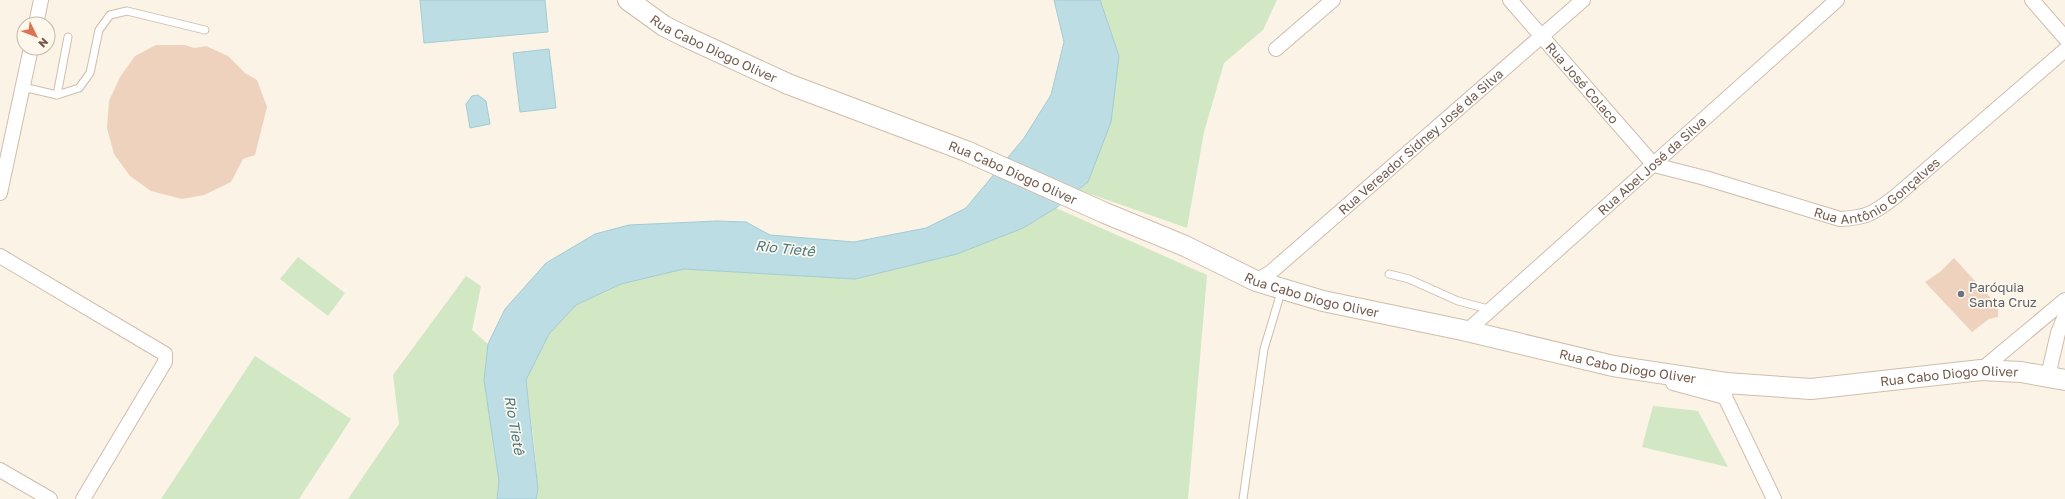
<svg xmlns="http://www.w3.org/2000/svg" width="2065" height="499" font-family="'Golos Text',sans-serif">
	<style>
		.green { fill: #d2e7c4 }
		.water { fill: #bbdde3; stroke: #a2ccd4 }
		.building { fill: #eed2be }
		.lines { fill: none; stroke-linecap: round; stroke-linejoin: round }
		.service-casing { stroke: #cebdaf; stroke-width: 9 }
		.minor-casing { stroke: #cebdaf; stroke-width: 16 }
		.secondary-casing { stroke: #d0bdac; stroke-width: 22 }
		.service { stroke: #fff; stroke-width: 7 }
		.minor { stroke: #fff; stroke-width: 14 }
		.secondary { stroke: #fff; stroke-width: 20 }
		.worship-dot { fill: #6b7280; stroke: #fef7eb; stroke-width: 1.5 }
		.labels { text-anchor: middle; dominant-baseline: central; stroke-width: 3.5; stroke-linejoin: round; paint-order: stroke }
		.street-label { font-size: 13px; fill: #725a4c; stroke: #fef7eb }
		.worship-label { font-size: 13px; fill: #5b616d; stroke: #fef7eb; text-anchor: start }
		.water-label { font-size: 14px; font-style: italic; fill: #477984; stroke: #fef7eb }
	</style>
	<rect width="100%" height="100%" fill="#fbf3e5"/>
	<g class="green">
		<polygon points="1100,0 1277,0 1263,30 1224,63 1204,132 1187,228 1079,190 1088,182 1119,56"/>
		<polygon points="1056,208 1207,275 1188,499 536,499 538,489 534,442 526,380 549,334 576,305 621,284 684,269 855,279 1023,228"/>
		<polygon points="298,257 345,293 328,316 280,279"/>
		<polygon points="466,276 481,286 472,330 488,344 484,380 499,481 497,499 348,499 399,424 393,375"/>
		<polygon points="255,356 351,419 299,499 161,499"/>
		<polygon points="1653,406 1698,411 1728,467 1642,447"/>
	</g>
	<g class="water">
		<polygon points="420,0 545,0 548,32 424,43"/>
		<polygon points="1054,0 1100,0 1119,56 1111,122 1088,182 1056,208 1023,228 957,254 855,279 684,269 621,284 576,305 549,334 526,380 538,489 536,499 497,499 499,481 484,380 488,344 505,309 546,263 595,234 629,225 717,221 746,222 770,235 854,242 926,228 966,208 1024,138 1051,95 1064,42"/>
		<polygon points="549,49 556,108 520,112 513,53"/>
		<polygon points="478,95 486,101 490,124 470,128 466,104 472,96"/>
	</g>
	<g class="building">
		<polygon points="156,45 185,45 194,48 206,46 228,56 245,73 257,80 267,107 255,155 243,159 231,182 204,195 182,199 151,191 130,176 114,154 107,128 109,101 120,77 135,56"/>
		<polygon points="1954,258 1998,306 1998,317 1989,319 1972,332 1925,282 1940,272"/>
	</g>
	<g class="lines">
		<g class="service-casing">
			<g id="service">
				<polyline points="23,87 57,95 79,88 90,73 99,30 110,15 127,11 205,30"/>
				<polyline points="57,95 68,37"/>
				<polyline points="1389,274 1409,279 1458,301 1492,310"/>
				<polyline points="1243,499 1264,349 1282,289"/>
			</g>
		</g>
		<g class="minor-casing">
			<g id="minor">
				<path id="s1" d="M1510,0L1654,165"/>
				<polyline points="2032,0 2065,38"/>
				<polyline points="36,24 41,0"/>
				<polyline points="1276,49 1333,0"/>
				<path id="s2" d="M1654,165L1705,178L1840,219C1867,218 1874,213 1896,196L2065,50"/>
				<polyline points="0,193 31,48"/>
				<polyline points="0,256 165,354 165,362 83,499"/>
				<path id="s3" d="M1256,281L1271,272L1583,0"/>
				<path id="s4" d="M1467,331L1837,0"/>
				<polyline points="1981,370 2065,300"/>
				<polyline points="2048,376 2058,333 2065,316"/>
				<polyline points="1673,383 1725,397"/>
				<polyline points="1726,383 1725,397 1774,499"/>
				<polyline points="0,470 50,499"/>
			</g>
		</g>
		<g class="secondary-casing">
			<g id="secondary">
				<path id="s5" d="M628,0L664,26L684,36L788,84L966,151L1105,213L1185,246L1256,281L1323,301L1467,331L1613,366L1726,383L1811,389L1981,370L2021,372L2065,380"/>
			</g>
		</g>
		<use href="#service" class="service"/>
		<use href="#minor" class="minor"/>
		<use href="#secondary" class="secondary"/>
	</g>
	<circle class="worship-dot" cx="1961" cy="294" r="4"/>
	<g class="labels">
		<g class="street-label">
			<text stroke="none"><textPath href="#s5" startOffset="99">Rua Cabo Diogo Oliver</textPath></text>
			<text stroke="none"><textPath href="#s1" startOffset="110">Rua José Colaco</textPath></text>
			<text stroke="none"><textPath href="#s3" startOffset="216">Rua Vereador Sidney José da Silva</textPath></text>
			<text stroke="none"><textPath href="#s4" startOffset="248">Rua Abel José da Silva</textPath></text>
			<text stroke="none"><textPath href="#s5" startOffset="423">Rua Cabo Diogo Oliver</textPath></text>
			<text stroke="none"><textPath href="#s2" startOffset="239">Rua Antônio Gonçalves</textPath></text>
			<text stroke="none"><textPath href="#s5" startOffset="747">Rua Cabo Diogo Oliver</textPath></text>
			<text stroke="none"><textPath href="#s5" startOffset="1071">Rua Cabo Diogo Oliver</textPath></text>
			<text stroke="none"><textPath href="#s5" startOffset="1395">Rua Cabo Diogo Oliver</textPath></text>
		</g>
		<g class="worship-label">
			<text x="1969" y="287">Paróquia<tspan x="1969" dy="15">Santa Cruz</tspan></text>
		</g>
		<g class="water-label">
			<text transform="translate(785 248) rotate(6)">Rio Tietê</text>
			<text transform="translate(515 425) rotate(80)">Rio Tietê</text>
		</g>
	</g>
	<g transform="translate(36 36) rotate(133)"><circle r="19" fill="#fef7eb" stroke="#c6b8ab"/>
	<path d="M0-3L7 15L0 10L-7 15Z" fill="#dd7352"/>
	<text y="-6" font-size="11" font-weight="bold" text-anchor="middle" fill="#725a4c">N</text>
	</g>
</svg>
